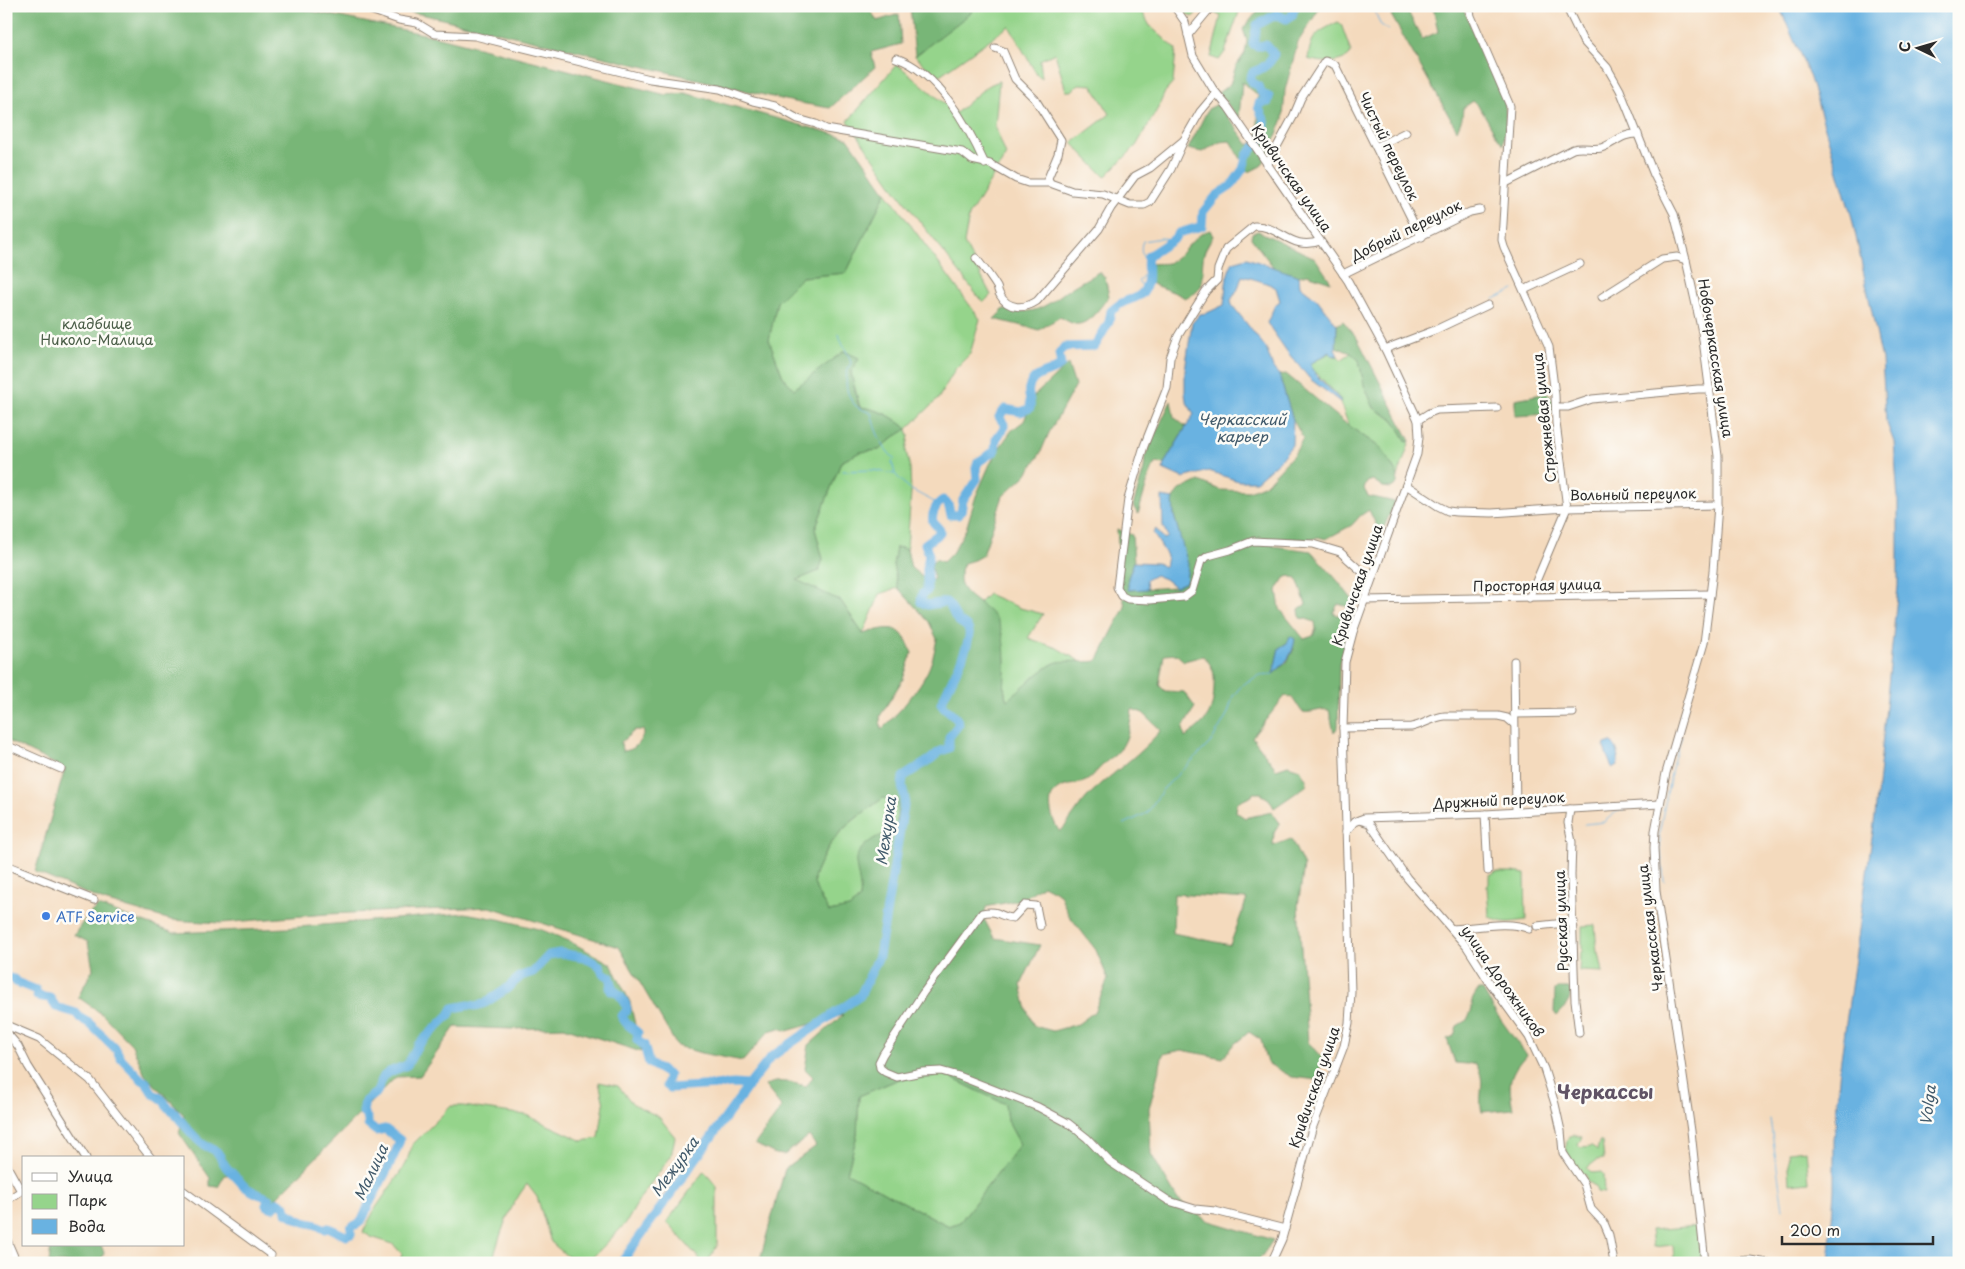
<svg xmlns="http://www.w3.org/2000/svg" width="1965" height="1269" font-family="'Playpen Sans',sans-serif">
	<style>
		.green { fill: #95d48b; stroke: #60805b }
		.forest { fill: #78b677; stroke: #527051; fill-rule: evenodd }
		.water { fill: #69b2e1; stroke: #4a6e86 }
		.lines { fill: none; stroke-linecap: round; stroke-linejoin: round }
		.stream { stroke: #69b2e1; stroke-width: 1 }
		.river { stroke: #69b2e1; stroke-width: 9 }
		.minor-casing { stroke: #908274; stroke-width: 9 }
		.minor { stroke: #fff; stroke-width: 7 }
		.shop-dot { fill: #3f7fe0; stroke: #fdfcf7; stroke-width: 2 }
		.labels { text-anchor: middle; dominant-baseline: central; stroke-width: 5; stroke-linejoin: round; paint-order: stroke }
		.street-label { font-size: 14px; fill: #2b2b2b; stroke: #fdfcf7 }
		.park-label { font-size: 14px; fill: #4b5e48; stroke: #fdfcf7 }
		.shop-label { font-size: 14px; fill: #366cbe; stroke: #fdfcf7; text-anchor: start }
		.water-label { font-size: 15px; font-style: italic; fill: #415a6b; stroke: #fdfcf7 }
		.district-label { font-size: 19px; font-weight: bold; fill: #605365; stroke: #fdfcf7 }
	</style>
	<rect width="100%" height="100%" fill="#fdfcf7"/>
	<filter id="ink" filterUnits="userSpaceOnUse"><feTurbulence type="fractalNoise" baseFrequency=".02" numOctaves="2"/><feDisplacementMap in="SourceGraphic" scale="10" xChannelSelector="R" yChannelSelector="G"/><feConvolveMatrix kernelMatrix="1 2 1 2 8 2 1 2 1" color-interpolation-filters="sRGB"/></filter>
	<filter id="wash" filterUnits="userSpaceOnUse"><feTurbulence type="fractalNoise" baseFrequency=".0096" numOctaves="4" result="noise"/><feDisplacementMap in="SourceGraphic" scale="20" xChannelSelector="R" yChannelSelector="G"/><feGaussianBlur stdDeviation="1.12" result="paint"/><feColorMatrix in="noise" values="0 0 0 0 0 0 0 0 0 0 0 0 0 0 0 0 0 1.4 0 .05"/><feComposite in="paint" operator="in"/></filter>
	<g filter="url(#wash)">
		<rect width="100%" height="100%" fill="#f4dabd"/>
		<g class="green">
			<polygon points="971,6 1139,6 1150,26 1176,49 1173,83 1165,92 1158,108 1136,146 1105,177 1072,143 1110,114 1092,85 1079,84 1072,91 1066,91 1055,53 1040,60 1042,78 1037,75 1009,26 937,77 915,56 971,12"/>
			<polygon points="1179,6 1239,6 1240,9 1225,52 1219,60 1211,57 1221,16 1203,8 1192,17 1183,12"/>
			<path d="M1338,22L1341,24L1351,52C1345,65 1320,63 1308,59C1311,35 1316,33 1338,22Z"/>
			<polygon points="897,64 956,113 987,86 999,81 995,126 1006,155 969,216 964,243 991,295 983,303 897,192 848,121"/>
			<path d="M886,192L980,319L970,354L956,368L938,399L907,429L909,436L906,451L910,468L911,492L907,549L896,547L893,565L898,588L880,594L863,634L841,601L796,580L819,571L823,559L815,529L841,462L860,452L879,450L894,437L907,429C893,416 878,409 860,407L851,373L858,358L844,351L794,390L783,377L769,340L777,302L802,277L846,273Z"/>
			<polygon points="1331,352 1334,357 1338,356 1341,360 1351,353 1359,360 1364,385 1374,408 1394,420 1407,442 1410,441 1398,476 1382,449 1349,426 1340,402 1341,400 1310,366 1310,364"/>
			<path d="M988,594L1020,608L1043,614L1028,638L1057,648L1083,663C1075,663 1067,661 1059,662C1045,664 1020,691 1007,700C1001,687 1007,668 1004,653C1001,638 986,616 979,603Z"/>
			<path d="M883,798L899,801L896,828L885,836L874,839L856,859L861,889L860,899L849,908L829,912C823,902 816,893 814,881C813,876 818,869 820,863C835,830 856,819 883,798Z"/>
			<path d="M1496,872H1513L1525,874L1526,920C1512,922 1501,925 1489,916L1487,886L1489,884V875Z"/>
			<polygon points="1595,925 1597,953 1599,953 1603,972 1579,971 1580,953 1582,953 1582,926"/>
			<polygon points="943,1074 1005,1104 1007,1120 1020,1144 960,1222 949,1226 847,1173 857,1135 859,1096 899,1079"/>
			<path d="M599,1082L618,1086L633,1104L659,1117L675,1137L671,1156L641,1197L626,1223L592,1258L567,1256L551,1242L537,1197L527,1184C508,1208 500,1234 492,1263H399L402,1254L393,1244L371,1237L363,1232L375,1209L406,1164L412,1145L451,1106H463L526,1115L583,1141L599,1138L604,1104Z"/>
			<path d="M1574,1135L1582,1137L1578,1144L1580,1147L1592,1146L1597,1151L1599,1142H1602L1604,1159L1597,1160L1587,1168L1592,1173L1601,1172L1603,1174L1604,1193L1597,1192L1595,1186L1587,1181L1586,1175L1580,1174C1572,1162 1561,1151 1569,1136Z"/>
			<polygon points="1806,1150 1809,1182 1790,1184 1788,1152"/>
			<polygon points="704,1171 717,1187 717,1246 707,1263 703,1263 667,1222"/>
			<polygon points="1698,1226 1701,1257 1699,1259 1674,1260 1673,1245 1653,1247 1651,1230"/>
		</g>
		<g class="forest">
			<path d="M6,6H286L443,38L666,95L685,93L848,138L886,192L846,273L802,277L777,302L769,340L783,377L794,389L844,351L859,358L851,373L859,407C878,409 893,416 907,429L894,437L879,450L860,452L841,462L815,529L823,559L819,571L797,580L841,601L863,634C891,626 901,623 912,653L903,679L880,716L881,730C897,715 925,683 931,663C934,655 935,647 937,639L929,622L898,588L893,565L896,547L907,549L911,568L928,581L934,579L931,566L935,559L943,562L952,553L966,529L976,496L990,464L1000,447L1012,430L1024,421L1034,396L1068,364L1075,386L1049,433L1040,454L1026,475L1003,496L983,555L974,560L964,563C948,596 984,599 997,620C1004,633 1005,651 1005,666C1006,677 1002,690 1007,700C1019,691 1045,665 1058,662C1069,660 1084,663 1097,661L1125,607L1121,584L1117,529L1132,535L1134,562L1128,578V590L1175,587L1179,533L1174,516L1173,499L1178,491L1199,481L1220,490L1249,491L1266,484L1295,453L1303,438L1293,420L1279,375L1286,374L1349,426L1382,449L1398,476L1397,484L1391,488L1383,487L1373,480L1367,482L1364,489L1368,496L1395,502L1382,532L1379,531L1369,510L1360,516L1352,525L1326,539L1318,537L1313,539H1275L1273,546L1311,551L1337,580L1356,604L1349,607L1338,604L1333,613L1343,617L1353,615L1339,664L1338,727L1334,732L1329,710C1320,708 1312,714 1302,712L1293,698L1285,696L1252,737L1276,769L1288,765L1300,769L1307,781L1306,786L1274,808L1269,799L1262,795V793H1253L1252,796L1237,803L1236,812L1245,818L1272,812L1280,823L1274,833L1273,846L1291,839L1304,866L1298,906L1308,1042L1322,1058L1318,1080L1292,1077L1267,1063L1261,1040L1249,1032L1232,1046L1223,1058L1182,1050L1163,1054L1149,1109L1151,1154L1178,1200L1206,1220L1273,1240L1257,1263H759L785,1169L816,1146L809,1136L784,1155L775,1154L755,1144L780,1110L781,1106L765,1086C778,1078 792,1083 806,1086L813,1077L805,1069L809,1045L843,1015L787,1031L779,1028L769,1031L743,1061L701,1053L677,1046L619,947L490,907L327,914L221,923L171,920L104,901L35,872L65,769L6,740ZM1290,576L1297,579L1306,604L1299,609L1300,618L1306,619L1315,622L1316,629L1313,636L1304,639L1280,609L1277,590L1284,578ZM1287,643L1294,649L1287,662L1273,674L1279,648ZM1176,654L1184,661L1203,656C1213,666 1215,672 1214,687C1213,716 1207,720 1185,738L1183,728L1195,707L1184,692L1165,691L1159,685L1164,655ZM1132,709L1143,713L1161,730C1140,755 1112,773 1089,795C1078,806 1071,821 1060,832C1053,823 1046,803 1054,793C1062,783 1076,786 1086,781C1092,778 1098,769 1103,765C1106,761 1111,758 1115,755C1128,743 1130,727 1132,709ZM635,730H643L644,733C639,743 635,751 622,751L621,742ZM883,798L898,801L896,828C889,833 882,835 875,838C868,842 857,851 856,859C855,868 862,885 860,899L849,908L829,912C823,902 816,893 814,881C813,876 818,869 820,863C834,830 856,819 883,798ZM1043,885L1060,894L1068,914L1096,950L1108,979L1094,1012L1078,1024L1053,1031L1034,1026L1027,1010L1021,985L1040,945L994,938L984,919L986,907L1023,899ZM1174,894L1247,899L1230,945L1173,933ZM943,1074L1005,1104L1007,1120L1020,1144L960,1222L949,1226L847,1173L857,1135L859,1096L899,1079L925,1078Z"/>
			<polygon points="378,6 868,6 877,21 899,14 901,44 871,52 875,67 830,108 794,102 425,15"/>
			<polygon points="910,6 971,6 972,12 915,56"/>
			<polygon points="1262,6 1321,6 1298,42 1285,90 1283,119 1269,153 1261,166 1249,172 1230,141 1220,142 1202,152 1188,149 1208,109 1218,104 1249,145 1258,139 1258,95 1242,82 1239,118 1218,93 1230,84 1236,66 1245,53 1247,41 1243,29"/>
			<path d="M1405,6L1422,39L1438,32L1433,6H1462L1505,102L1506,126L1503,144C1491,131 1485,110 1473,101L1463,108L1462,118L1457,130L1391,15Z"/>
			<path d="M1210,230L1213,236C1210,242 1205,248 1204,254C1199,274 1210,289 1185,298C1173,290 1159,289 1148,281L1151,264C1156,263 1163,264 1168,263C1184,257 1191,235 1210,230Z"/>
			<polygon points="1258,231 1315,258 1331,282 1307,274 1299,276 1295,274 1275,269 1251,238 1252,233"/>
			<path d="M1099,272L1105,277L1109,296C1101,306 1089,326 1075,324C1070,323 1064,319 1060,317L1039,330L994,319L1004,309C1032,316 1044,308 1065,292C1076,284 1088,278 1099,272Z"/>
			<polygon points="1343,321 1357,338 1410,441 1407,442 1394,420 1374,408 1364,385 1359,360 1351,353 1336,347 1337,325"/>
			<polygon points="1548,393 1555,402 1554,410 1550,414 1515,416 1515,399"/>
			<polygon points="1171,401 1174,417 1186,427 1164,464 1155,463 1148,480 1138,514 1133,506 1144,469 1145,456"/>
			<polygon points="98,906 174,933 287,928 465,913 503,920 542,930 569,941 611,964 630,1002 641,1052 564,1027 513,1029 455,1027 420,1076 396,1077 277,1197 272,1205 270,1198 252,1189 237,1174 225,1175 218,1187 210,1186 210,1178 179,1133 184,1115 145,1075 132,1045 102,1014 78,997 93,969 88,942 74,935 87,916"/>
			<path d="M1557,988H1569C1573,999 1565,1008 1557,1016L1554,1012L1555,990Z"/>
			<path d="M1478,990H1483L1496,1013L1526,1055C1508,1075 1508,1083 1513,1109L1482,1112C1477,1094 1488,1081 1475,1063L1468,1064L1455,1063L1447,1039L1454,1036L1457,1026L1467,1020L1472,1009V1000Z"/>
			<polygon points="51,1245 101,1245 104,1253 100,1263 49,1263"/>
		</g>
		<g class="water">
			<polygon points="1779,6 1959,6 1959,1263 1829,1263 1834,1189 1834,1140 1840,1066 1875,816 1898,586 1898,501 1894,442 1886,421 1882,360 1852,218 1809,75"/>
			<path d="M1247,258L1299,276L1300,286L1317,299L1337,325L1336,347L1335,349L1338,356L1331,355L1330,352L1310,364L1317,376L1341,401L1340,402L1310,379L1288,353L1267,323L1275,305L1280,301L1276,288C1272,284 1248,277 1242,276L1238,289L1231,300L1232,305L1266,348L1273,368L1279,375L1293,420L1292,445L1279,461L1256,481H1238L1209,471L1183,478L1163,469L1164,464L1194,414L1186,401L1185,393V370L1192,323L1200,314L1207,313L1224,305C1226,289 1225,275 1233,262Z"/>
			<polygon points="1162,497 1173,499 1174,516 1188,564 1186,582 1175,587 1165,579 1155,575 1146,580 1147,589 1128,590 1128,578 1134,562 1157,563 1165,567 1167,556 1153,533 1156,529 1164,539 1168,537 1163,526"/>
			<path d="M1290,636L1295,639C1293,655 1285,664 1273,674L1279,648L1287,643Z"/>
			<path d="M1611,742C1618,748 1620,756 1617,765L1612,768L1604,748L1605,744Z"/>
		</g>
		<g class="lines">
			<g class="stream">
				<polyline points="1373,6 1380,24 1388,30"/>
				<path d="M1146,264C1143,257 1139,249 1143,241L1161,238L1174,239"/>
				<polyline points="1145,288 1138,282 1147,270"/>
				<polyline points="1494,299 1514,290"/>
				<path d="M839,334C841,345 849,353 851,363C843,376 845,395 856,406C859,409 866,411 871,413C875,429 881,448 895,459L892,462L895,474L908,488L938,504"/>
				<polyline points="842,471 873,470 894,474"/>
				<polyline points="1641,808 1654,809"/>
				<polyline points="1124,824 1147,813 1163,789 1211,742 1228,713 1233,696 1243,684 1260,675 1273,674"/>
				<polyline points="1585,824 1604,822 1616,812 1625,809"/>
				<polyline points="1664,881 1659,833 1674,759 1682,736"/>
				<polyline points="1770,1119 1783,1209"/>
			</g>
			<g class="river">
				<path d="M6,977L14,979L16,982L36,990L37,996L50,998L56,1007L76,1013L80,1018L89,1023L116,1049L120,1057L142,1080L146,1082L153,1094C159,1096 165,1101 167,1107L173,1111C179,1119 196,1140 204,1145C209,1148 212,1148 217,1152C222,1158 224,1167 230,1171C235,1176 239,1180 243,1185C250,1192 261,1194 269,1199L266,1205L273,1208L278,1202L285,1206L286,1212C292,1215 298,1220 304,1222C313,1225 314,1222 324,1229L329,1228L346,1236L351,1234V1227C355,1225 358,1225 361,1221C365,1216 366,1210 369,1204C379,1185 394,1160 400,1140L385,1129L376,1131L368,1125V1119L363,1112L365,1101L377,1092L383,1077L389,1072L407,1065L418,1045L449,1015L453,1008L469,1005L476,1006L485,1003L505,990L521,976L533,972L549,955L560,953L584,957L600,966L603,973L610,977L612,984L610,987L611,991H615C620,995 627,1003 627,1010L622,1016C626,1027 633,1027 638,1033L637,1040L644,1045L649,1063L669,1075L666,1085L670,1088L734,1084L749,1085"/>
				<path d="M621,1263L749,1085L771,1057L860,996L879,956L905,799L902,786L903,777L931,759L939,752L949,748V737L959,724C956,713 945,711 941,703C947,689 972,644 969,631C968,624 959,624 956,618C952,612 952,606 946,602L927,605L921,602L922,594L927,591V566L929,555L925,544L940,533V530L933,522C931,514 936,504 943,500L948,504L951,515H958L961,512L963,500L977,479L976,468L978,462L995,451L996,439L1004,428V424L999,417L1005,409L1021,412L1030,408C1032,401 1027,395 1029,388C1033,372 1051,374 1061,365L1059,354L1064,347L1095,346L1109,322L1111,311C1115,308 1119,304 1124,302C1135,297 1143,298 1147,283C1149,275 1146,265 1148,256L1174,239L1179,233L1202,226L1203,212L1216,196L1231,186L1243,169L1247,155L1262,139L1265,130L1264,119L1258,107L1259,103L1268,102L1269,97L1262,94L1259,86L1253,83L1250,78L1253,72C1262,69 1271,63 1274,54L1266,45L1258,46L1253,44L1257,25L1277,14L1286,19L1292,16L1295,6"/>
			</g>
		</g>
	</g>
	<g filter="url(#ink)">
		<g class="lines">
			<g class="minor-casing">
				<g id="minor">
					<polyline points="317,6 330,6"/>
					<polyline points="359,6 399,20 417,23 435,34 475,36 650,79 720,89 753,101 775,106 798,119 816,124 826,129 962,152 972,160 990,164 1016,179 1028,183 1050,183 1072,191 1103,194 1130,205 1144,205 1150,202 1171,169 1184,140"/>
					<polyline points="1174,6 1185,22 1193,56 1213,89 1228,107 1348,281 1385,349 1418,420 1419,437 1417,454 1353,632 1345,662 1343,728 1351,992 1349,1023 1344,1046 1312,1129 1282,1239 1271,1263"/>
					<polyline points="1469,6 1471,16 1510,106 1502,240 1504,247 1549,347 1555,395 1556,423 1567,508 1529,598"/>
					<polyline points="1566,6 1583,41 1607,67 1620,90 1654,175 1674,214 1686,260 1702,332 1718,456 1718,505 1713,571 1704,643 1666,773 1655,831 1654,848 1656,891 1691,1131 1705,1263"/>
					<polyline points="1188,35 1212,6"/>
					<polyline points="995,48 1003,51 1015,79 1035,99 1061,140 1058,154 1048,178 1050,183"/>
					<path d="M896,58C937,71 968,126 985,164"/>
					<polyline points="1376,147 1406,132"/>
					<polyline points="1267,165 1293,117 1301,98 1325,61 1335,65 1413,222 1422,237"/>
					<path d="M1506,183L1573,149C1582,146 1592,150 1601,148C1614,144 1622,133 1638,134"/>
					<path d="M1320,241C1291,252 1280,225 1254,226L1226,249L1218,269L1217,280L1206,291L1192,313L1178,336L1170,358L1167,388L1144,446L1128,499L1117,587L1122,596L1128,599L1150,600L1184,597L1192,591L1201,561L1208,556L1230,550L1253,541L1313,544L1340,552L1371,580"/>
					<path d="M976,258C983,267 991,277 997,287C998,289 998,292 1000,295C1008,310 1025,309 1037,301L1099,229L1111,208L1135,176L1150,168L1184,140L1200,112L1216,93"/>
					<polyline points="1343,274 1470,212 1480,210"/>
					<polyline points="1524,290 1580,264"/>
					<polyline points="1602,297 1662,259 1677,257 1686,260"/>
					<polyline points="1385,349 1435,330 1488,305"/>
					<polyline points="1556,407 1568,407 1592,399 1698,389 1710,389"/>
					<polyline points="1418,420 1429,413 1437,410 1497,408"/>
					<polyline points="1406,485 1438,506 1448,511 1456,512 1492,513 1567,508 1718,505"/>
					<polyline points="1364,600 1710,594"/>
					<polyline points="1514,661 1516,812"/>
					<polyline points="1514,714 1573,713"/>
					<path d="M1343,728L1411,727C1423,725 1433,717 1445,716H1498L1507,718L1514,724"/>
					<polyline points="6,745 61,769"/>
					<polyline points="1570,809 1568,823 1572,842 1571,875 1575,1000 1579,1033"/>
					<polyline points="1485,814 1488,871"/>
					<polyline points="1359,820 1369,823 1407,878 1467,947 1490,983 1529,1037 1544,1069 1555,1104 1561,1131 1563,1153 1584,1184 1591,1209 1604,1223 1609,1235 1614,1263"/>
					<polyline points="1346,832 1354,822 1364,818 1485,814 1660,804"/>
					<polyline points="6,865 94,900"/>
					<path d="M1040,926L1036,906L1025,905L1013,918C999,918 1001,909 982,913L923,993L883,1054L879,1062L880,1068L885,1072L897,1077L922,1072L941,1071L959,1076L1038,1107L1068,1123L1087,1138L1110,1162L1169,1201L1195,1209L1215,1211L1285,1229"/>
					<polyline points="1537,926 1574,922"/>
					<path d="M1452,929C1473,928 1510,920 1529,929"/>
					<polyline points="6,1025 39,1039 90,1080 151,1158"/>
					<polyline points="6,1032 18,1046 28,1066 86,1158"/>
					<polyline points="6,1164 21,1191 6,1201"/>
					<polyline points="184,1191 271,1255"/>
					<polyline points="6,1238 16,1261"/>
					<polyline points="1712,1263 1750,1260 1768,1263"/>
				</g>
			</g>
			<use href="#minor" class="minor"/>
		</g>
	</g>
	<circle class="shop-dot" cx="46" cy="916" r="5"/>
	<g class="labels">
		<g class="street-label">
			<text transform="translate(1389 146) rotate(64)">Чистый переулок</text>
			<text transform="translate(1292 178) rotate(55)">Кривичская улица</text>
			<text transform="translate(1406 230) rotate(-26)">Добрый переулок</text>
			<text transform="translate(1716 358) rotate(81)">Новочеркасская улица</text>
			<text transform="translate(1544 418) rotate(-96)">Стрежневая улица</text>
			<text transform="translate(1633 494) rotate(-1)">Вольный переулок</text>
			<text transform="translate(1357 585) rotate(-71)">Кривичская улица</text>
			<text transform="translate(1537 585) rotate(-1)">Просторная улица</text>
			<text transform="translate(1499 800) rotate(-3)">Дружный переулок</text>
			<text transform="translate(1561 921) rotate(-92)">Русская улица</text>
			<text transform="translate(1650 928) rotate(-97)">Черкасская улица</text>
			<text transform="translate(1503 981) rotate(55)">улица Дорожников</text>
			<text transform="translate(1314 1087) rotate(-71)">Кривичская улица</text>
		</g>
		<g class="park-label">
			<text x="97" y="323">кладбище<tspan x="97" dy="16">Николо-Малица</tspan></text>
		</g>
		<g class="shop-label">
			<text x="56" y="916">ATF Service</text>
		</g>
		<g class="water-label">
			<text x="1242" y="418">Черкасский<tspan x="1242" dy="17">карьер</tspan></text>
			<text transform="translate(885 831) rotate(-82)">Межурка</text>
			<text transform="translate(1927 1105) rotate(-83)">Volga</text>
			<text transform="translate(674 1166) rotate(-54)">Межурка</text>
			<text transform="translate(370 1172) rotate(-65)">Малица</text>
		</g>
		<g class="district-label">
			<text x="1605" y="1091">Черкассы</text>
		</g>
	</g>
	<rect width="1965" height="1269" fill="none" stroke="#fdfcf7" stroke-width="25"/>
	<rect x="22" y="1156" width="162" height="90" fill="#fdfcf7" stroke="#a9a8a5"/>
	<rect x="32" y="1173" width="25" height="8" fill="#ffffff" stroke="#a9a8a5"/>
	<text x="68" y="1182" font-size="15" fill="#2b2b2b">Улица</text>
	<rect x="32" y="1194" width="25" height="15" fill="#95d48b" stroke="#a9a8a5"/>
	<text x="68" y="1206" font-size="15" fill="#2b2b2b">Парк</text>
	<rect x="32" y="1219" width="25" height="15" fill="#69b2e1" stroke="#a9a8a5"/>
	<text x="68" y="1232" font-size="15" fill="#2b2b2b">Вода</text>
	<g transform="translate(1918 48) rotate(275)" stroke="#fdfcf7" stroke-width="4" paint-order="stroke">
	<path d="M0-4L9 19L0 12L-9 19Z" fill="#2b2b2b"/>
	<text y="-8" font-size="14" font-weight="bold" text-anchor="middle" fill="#2b2b2b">С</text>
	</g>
	<path d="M1782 1236v8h151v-8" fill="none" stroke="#2b2b2b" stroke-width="2.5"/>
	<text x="1790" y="1236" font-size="15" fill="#2b2b2b" stroke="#fdfcf7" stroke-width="4" paint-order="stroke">200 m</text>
</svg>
